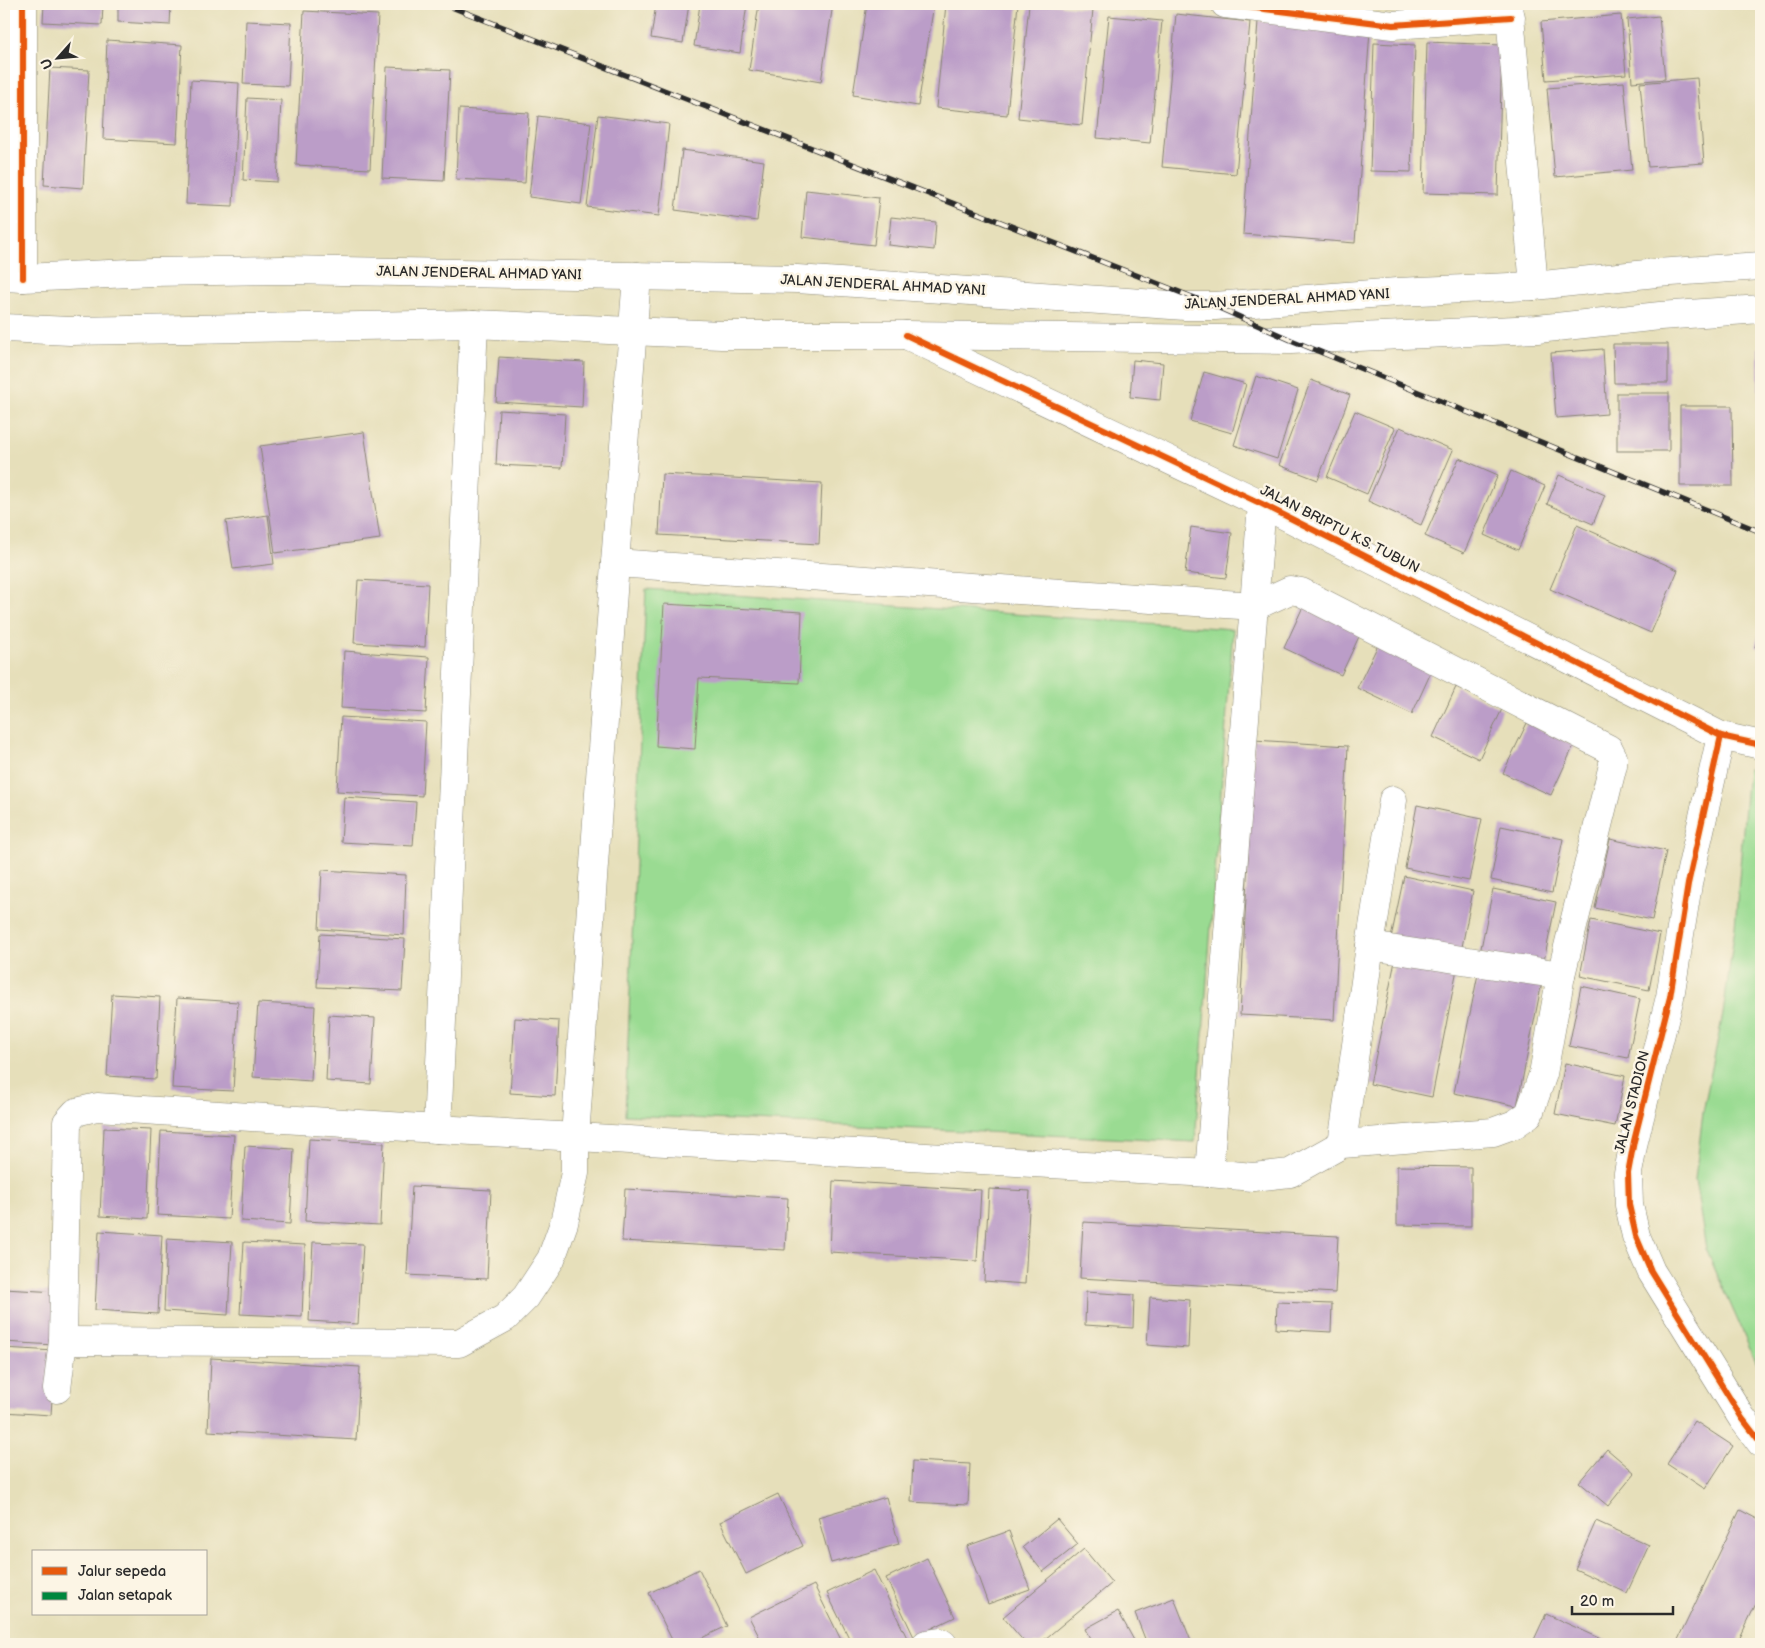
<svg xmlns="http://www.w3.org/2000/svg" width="1765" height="1648" font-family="'Balsamiq Sans',sans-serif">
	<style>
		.park { fill: #9adb92; stroke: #62835e }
		.building { fill: #bb9dc8 }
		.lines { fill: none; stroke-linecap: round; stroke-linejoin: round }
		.minor-casing { stroke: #888572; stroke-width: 29 }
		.major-casing { stroke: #888572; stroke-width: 29 }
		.minor { stroke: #fff; stroke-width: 28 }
		.major { stroke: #fff; stroke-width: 28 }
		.rail-casing { stroke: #2b2b2b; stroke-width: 5.5 }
		.rail { stroke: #fcf5e5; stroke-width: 4; stroke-dasharray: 11; stroke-linecap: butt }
		.quiet { stroke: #00873e; stroke-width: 5; stroke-dasharray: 10 5; stroke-linecap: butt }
		.cycleway-casing { stroke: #fcf5e5; stroke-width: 9 }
		.cycleway { stroke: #e8590c; stroke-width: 6 }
		.labels { text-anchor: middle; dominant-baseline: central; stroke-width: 5; stroke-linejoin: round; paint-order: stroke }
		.street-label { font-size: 14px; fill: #2b2b2b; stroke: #fcf5e5 }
	</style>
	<rect width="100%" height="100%" fill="#fcf5e5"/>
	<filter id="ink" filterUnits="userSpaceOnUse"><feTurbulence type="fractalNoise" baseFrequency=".02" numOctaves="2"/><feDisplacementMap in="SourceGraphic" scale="10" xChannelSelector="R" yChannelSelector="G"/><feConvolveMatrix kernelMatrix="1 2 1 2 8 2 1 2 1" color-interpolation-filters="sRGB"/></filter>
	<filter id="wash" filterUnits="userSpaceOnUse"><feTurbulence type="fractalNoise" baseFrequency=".0096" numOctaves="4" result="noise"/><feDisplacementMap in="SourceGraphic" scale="20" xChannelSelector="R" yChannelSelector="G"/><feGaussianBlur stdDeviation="1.12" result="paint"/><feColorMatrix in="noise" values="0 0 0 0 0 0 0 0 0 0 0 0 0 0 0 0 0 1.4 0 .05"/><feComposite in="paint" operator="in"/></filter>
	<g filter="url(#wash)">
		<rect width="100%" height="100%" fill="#e6dfba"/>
		<g class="park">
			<polygon points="646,589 1233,629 1195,1142 625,1115"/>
			<polygon points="1748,769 1761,771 1761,1373 1706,1249 1695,1180 1703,1112 1723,1014 1735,927"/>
		</g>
		<g id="blocks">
			<g class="building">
				<polygon points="44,4 103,4 102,25 43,22"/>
				<polygon points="118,4 171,4 170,25 118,22"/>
				<polygon points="656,4 689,4 683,43 651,38"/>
				<polygon points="700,4 747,4 740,53 694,46"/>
				<polygon points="759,4 833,4 821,82 749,70"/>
				<polygon points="867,4 934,4 918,106 853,95"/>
				<polygon points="946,4 1018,4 1007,115 936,108"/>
				<polygon points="1029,4 1046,4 1093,9 1082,125 1018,118"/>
				<polygon points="1387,4 1466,4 1466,9 1387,7"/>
				<polygon points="304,11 378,15 370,169 296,165"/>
				<polygon points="1176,14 1250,22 1236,174 1162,167"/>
				<polygon points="1621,15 1626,74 1546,80 1541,22"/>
				<polygon points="1109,16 1162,21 1150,143 1097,138"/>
				<polygon points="1659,16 1665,79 1632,82 1627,19"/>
				<polygon points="246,21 291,23 288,86 243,84"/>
				<polygon points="1258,21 1370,30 1355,243 1243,234"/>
				<polygon points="107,40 182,45 177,143 103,139"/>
				<polygon points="1427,42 1502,45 1498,195 1423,193"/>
				<polygon points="1374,43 1415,45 1411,172 1370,171"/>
				<polygon points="387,67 450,70 444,181 382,178"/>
				<polygon points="50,68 89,70 83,188 44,185"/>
				<polygon points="1697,78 1704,163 1648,167 1640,83"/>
				<polygon points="191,80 239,83 233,206 186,204"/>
				<polygon points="1624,82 1632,170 1555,177 1547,88"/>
				<polygon points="247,98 281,100 277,182 243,180"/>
				<polygon points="459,109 529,113 525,183 456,179"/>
				<polygon points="598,115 669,124 659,216 587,207"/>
				<polygon points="538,116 591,123 581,204 529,197"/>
				<polygon points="682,150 764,161 757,221 675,210"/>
				<polygon points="806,190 879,198 874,245 802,237"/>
				<polygon points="891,217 936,222 934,250 888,245"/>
				<polygon points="1613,344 1668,344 1668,383 1614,383"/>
				<polygon points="1758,348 1761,348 1761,498 1759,498"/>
				<polygon points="1603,349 1607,414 1556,418 1551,353"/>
				<polygon points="499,357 584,362 582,407 496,402"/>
				<polygon points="1133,360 1163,363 1160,400 1130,397"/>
				<polygon points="1204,372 1246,384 1232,433 1190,421"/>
				<polygon points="1256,376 1298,390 1277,459 1234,445"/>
				<polygon points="1311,380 1350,395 1318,480 1279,465"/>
				<rect x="1617" y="393" width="52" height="58"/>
				<polygon points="1680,406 1732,406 1733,486 1680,486"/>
				<polygon points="499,410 565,414 562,468 496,465"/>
				<polygon points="1355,411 1395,428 1367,494 1327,477"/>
				<polygon points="1400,427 1453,450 1421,525 1368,501"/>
				<polygon points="364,432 380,539 275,553 260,446"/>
				<polygon points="1459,458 1498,475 1464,553 1425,536"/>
				<polygon points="1511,471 1545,486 1518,550 1484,535"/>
				<polygon points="662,474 822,483 819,544 659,535"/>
				<polygon points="1559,475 1605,495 1593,524 1547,504"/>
				<polygon points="268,515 274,564 233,569 226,521"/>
				<polygon points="1577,525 1678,570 1651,633 1550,589"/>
				<polygon points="1191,527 1232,533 1226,578 1185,573"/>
				<polygon points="358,580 428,584 425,647 354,643"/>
				<polygon points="1307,598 1364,626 1341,675 1284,648"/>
				<polygon points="664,604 802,612 799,683 699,678 695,749 656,746"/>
				<polygon points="1761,628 1761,649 1755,647"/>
				<polygon points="1379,643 1433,668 1412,714 1357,688"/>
				<polygon points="344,651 429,657 426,713 341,708"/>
				<polygon points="1456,687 1502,709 1479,759 1433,737"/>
				<polygon points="341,717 426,722 422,796 337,791"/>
				<polygon points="1527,723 1574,745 1551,795 1503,773"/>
				<polygon points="1254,740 1348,746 1334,1020 1240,1015"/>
				<polygon points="344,797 416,802 413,846 341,842"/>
				<polygon points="1417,805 1482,819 1469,881 1405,868"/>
				<polygon points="1501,826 1563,839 1552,893 1491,880"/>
				<polygon points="1610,839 1666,851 1652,920 1595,908"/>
				<polygon points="322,870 406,875 404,935 319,929"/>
				<polygon points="1404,876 1473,891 1461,952 1391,938"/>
				<polygon points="1493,889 1556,902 1543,966 1480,953"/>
				<polygon points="1591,920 1660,934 1649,990 1580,976"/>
				<polygon points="320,934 405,939 402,991 317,987"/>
				<polygon points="1396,956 1457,969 1432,1097 1370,1084"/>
				<polygon points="1479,969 1542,982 1517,1106 1454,1093"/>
				<polygon points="1581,986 1640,999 1628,1058 1569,1046"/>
				<polygon points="112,994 160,997 156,1079 107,1076"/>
				<polygon points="177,998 238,1002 233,1091 172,1088"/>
				<polygon points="258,1003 315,1006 311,1081 253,1077"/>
				<polygon points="329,1015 375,1018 371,1084 326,1081"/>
				<polygon points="515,1018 559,1021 555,1096 510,1093"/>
				<polygon points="1565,1063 1625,1076 1615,1126 1555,1114"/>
				<polygon points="104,1128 151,1130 147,1219 100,1216"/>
				<polygon points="161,1131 234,1135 229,1219 157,1215"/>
				<polygon points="309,1139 384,1143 380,1225 305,1221"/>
				<polygon points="245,1146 294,1149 290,1224 241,1221"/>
				<polygon points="1397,1166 1471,1167 1471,1226 1397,1225"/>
				<polygon points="833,1181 981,1190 977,1261 830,1252"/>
				<polygon points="412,1186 491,1190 487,1279 407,1275"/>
				<polygon points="625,1189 788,1198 785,1250 622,1241"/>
				<polygon points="989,1189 1030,1191 1025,1284 984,1281"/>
				<polygon points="1083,1222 1338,1236 1335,1293 1080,1278"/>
				<polygon points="99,1231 162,1235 158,1314 95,1310"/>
				<polygon points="167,1238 232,1242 228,1315 164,1311"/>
				<polygon points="244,1242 305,1245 302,1317 240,1314"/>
				<polygon points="313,1242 363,1244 358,1324 309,1321"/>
				<polygon points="4,1289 57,1292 54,1345 4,1342"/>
				<polygon points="1086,1292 1134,1295 1133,1328 1085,1325"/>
				<polygon points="1150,1297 1190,1300 1188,1348 1147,1345"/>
				<polygon points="1277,1302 1332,1304 1331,1332 1276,1329"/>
				<polygon points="4,1348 55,1351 51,1415 4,1412"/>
				<polygon points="211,1358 360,1367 356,1440 208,1431"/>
				<polygon points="1695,1421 1733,1446 1705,1489 1667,1464"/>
				<polygon points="1607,1449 1635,1473 1608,1506 1579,1482"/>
				<polygon points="913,1461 970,1464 968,1505 911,1502"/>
				<polygon points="778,1494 803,1546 746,1574 720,1522"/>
				<polygon points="886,1497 899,1544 831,1563 818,1517"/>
				<polygon points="1740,1510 1761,1521 1761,1593 1737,1644 1676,1644"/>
				<polygon points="1057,1519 1078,1544 1043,1572 1023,1547"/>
				<polygon points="1596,1521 1649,1545 1627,1593 1575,1569"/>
				<polygon points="1009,1531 1030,1589 988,1604 967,1546"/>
				<polygon points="1084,1549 1112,1583 1039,1644 1026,1644 1003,1617"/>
				<polygon points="927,1558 955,1617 914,1637 886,1578"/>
				<polygon points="699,1569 727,1626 689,1644 674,1644 649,1593"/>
				<polygon points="874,1570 910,1644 852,1644 827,1593"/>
				<polygon points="814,1585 843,1644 763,1644 749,1617"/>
				<polygon points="1174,1598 1191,1641 1184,1644 1147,1644 1135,1613"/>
				<polygon points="1118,1611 1136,1644 1093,1644 1085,1629"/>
				<polygon points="1546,1614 1613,1644 1532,1644"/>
			</g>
		</g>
	</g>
	<g filter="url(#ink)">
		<use href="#blocks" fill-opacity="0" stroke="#888572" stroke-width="1"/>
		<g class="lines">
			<g class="minor-casing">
				<g id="minor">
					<polyline points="1225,4 1393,25 1511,17"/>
					<polyline points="1509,4 1534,286"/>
					<polyline points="23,278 23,4"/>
					<polyline points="906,335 1262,504 1721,736 1761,745"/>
					<polyline points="615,563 1255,606 1290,590 1301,592 1609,749 1613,757 1613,765 1561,975 1543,1074 1529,1114 1515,1124 1493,1132 1342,1144 1290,1173 1253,1177 1209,1173"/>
					<polyline points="1721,736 1688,884 1670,997 1634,1141 1628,1173 1629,1205 1636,1236 1651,1271 1742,1418 1761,1443"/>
					<polyline points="1370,946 1561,975"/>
					<polyline points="437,1129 474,324"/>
					<polyline points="1342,1144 1370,946 1393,800"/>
					<polyline points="63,1341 459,1343 505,1318 526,1297 551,1259 564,1223 575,1173 575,1137 615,563 637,276"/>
					<polyline points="57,1389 63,1341 67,1122 76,1112 97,1107 437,1129 1209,1173 1262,504"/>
					<polyline points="926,1644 940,1642 943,1644"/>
				</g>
			</g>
			<g class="major-casing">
				<g id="major">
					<polyline points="4,277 23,278 152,272 283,270 797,279 1185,306 1215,306 1397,292 1534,286 1656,273 1761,266"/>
					<polyline points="4,328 70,331 474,324 721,335 906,335 1291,340 1537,329 1660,316 1761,309"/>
				</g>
			</g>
			<use href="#minor" class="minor"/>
			<use href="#major" class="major"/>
			<g class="rail-casing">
				<polyline id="rail" points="444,4 1215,306 1291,340 1761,532"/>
			</g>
			<use href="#rail" class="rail"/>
			<polyline class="quiet" points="926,1644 940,1642 943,1644"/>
			<g class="cycleway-casing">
				<g id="cycleway">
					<polyline points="1225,4 1393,25 1511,17"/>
					<polyline points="23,278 23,4"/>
					<polyline points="906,335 1262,504 1721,736 1761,745"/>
					<polyline points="1721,736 1688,884 1670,997 1634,1141 1628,1173 1629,1205 1636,1236 1651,1271 1742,1418 1761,1443"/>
				</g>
			</g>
			<use href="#cycleway" class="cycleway"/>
		</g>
	</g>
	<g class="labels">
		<g class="street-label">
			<text transform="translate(479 273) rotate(1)">JALAN JENDERAL AHMAD YANI</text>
			<text transform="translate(883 285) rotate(3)">JALAN JENDERAL AHMAD YANI</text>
			<text transform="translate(1287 299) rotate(-3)">JALAN JENDERAL AHMAD YANI</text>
			<text transform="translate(1340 529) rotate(27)">JALAN BRIPTU K.S. TUBUN</text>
			<text transform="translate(1632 1102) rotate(-76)">JALAN STADION</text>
		</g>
	</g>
	<rect width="1765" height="1648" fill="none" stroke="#fcf5e5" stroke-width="20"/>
	<rect x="32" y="1550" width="175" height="65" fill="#fcf5e5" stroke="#a8a49b"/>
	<rect x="42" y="1567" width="25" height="8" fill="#e8590c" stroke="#a8a49b"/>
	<text x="78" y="1576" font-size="15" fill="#2b2b2b">Jalur sepeda</text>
	<rect x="42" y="1592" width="25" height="8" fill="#00873e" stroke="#a8a49b"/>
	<text x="78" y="1600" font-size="15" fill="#2b2b2b">Jalan setapak</text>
	<g transform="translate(58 58) rotate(243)" stroke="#fcf5e5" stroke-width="4" paint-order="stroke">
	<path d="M0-4L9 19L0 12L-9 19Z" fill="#2b2b2b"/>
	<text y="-8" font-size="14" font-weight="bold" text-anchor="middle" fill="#2b2b2b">U</text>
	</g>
	<path d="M1572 1606v8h101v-8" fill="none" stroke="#2b2b2b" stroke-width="2.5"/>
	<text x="1580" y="1606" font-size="15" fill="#2b2b2b" stroke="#fcf5e5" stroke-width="4" paint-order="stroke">20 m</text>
</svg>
